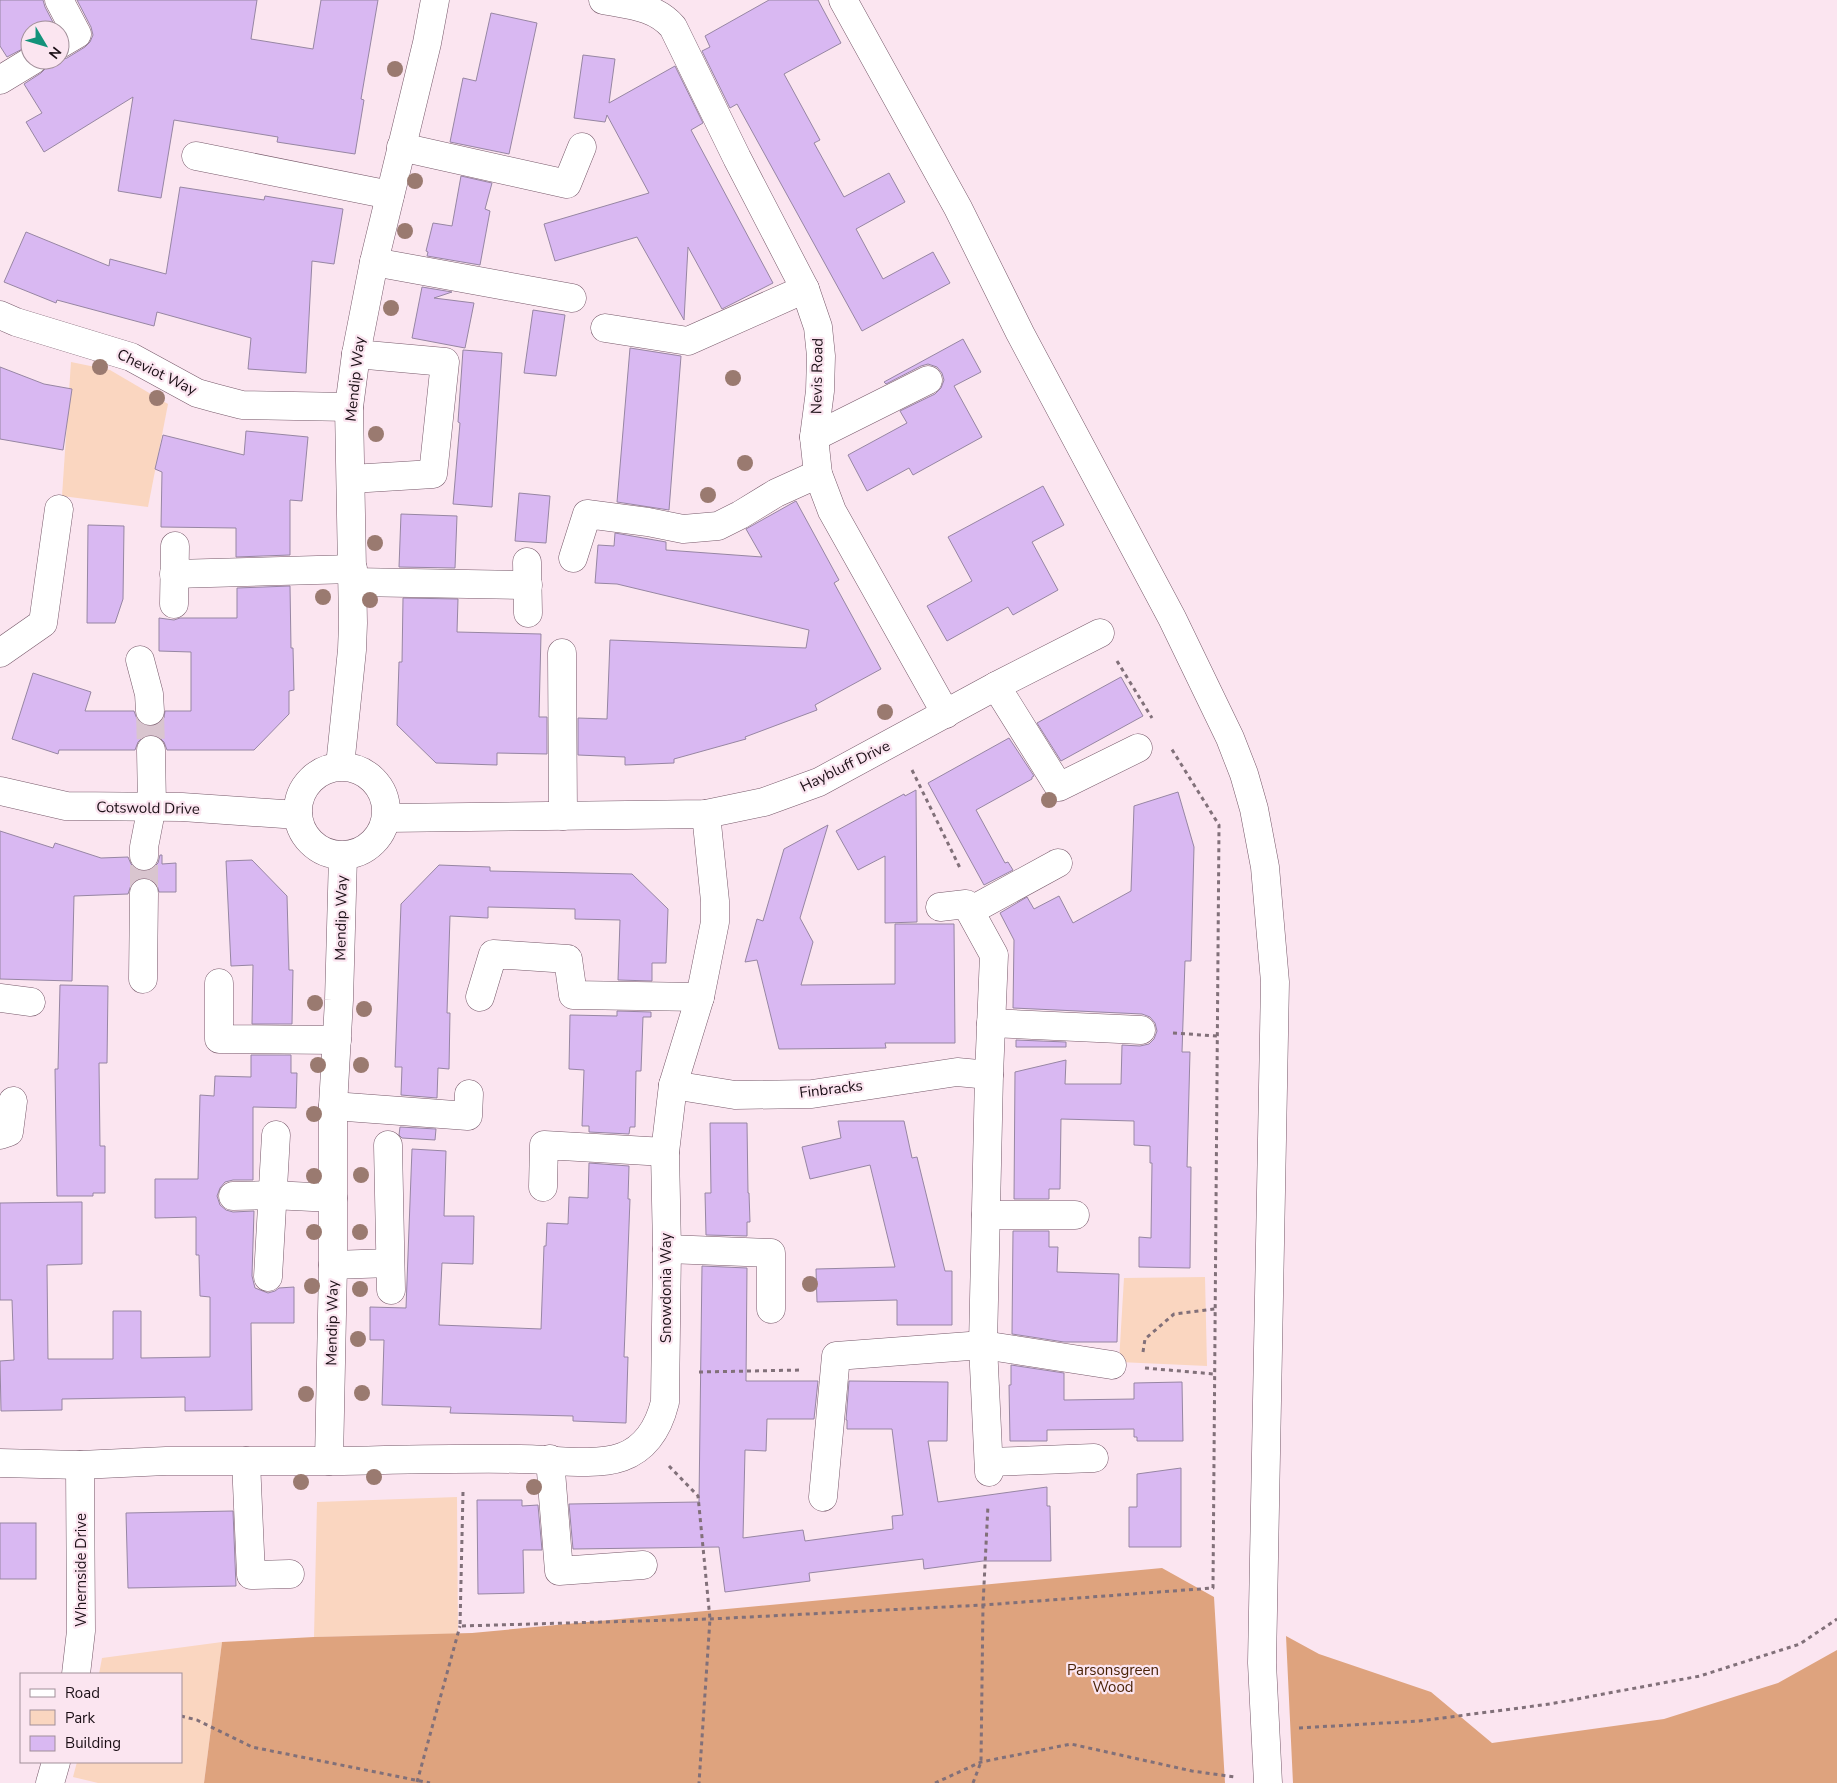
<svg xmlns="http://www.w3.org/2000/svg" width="1837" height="1783" font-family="'Nunito Sans',sans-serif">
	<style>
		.green { fill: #fad6c0 }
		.forest { fill: #dea37e }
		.building { fill: #d9b8f2; stroke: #9786a3 }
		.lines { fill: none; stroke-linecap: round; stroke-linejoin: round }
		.minor-tunnel { stroke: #d9c5cf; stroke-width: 28; stroke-dasharray: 28 14; stroke-linecap: butt }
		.minor-casing { stroke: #77596a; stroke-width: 29 }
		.path { stroke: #817079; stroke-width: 3; stroke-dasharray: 4 4; stroke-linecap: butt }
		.minor { stroke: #fff; stroke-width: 28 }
		.tree { fill: #9a7a70 }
		.labels { text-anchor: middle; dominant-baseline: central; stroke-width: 4.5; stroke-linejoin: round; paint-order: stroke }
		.street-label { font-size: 15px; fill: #1b0f16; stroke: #fbe5f0 }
		.park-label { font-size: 15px; fill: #4a2307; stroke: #fbe5f0 }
	</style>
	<rect width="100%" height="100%" fill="#fbe5f0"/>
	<g class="green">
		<polygon points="71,362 110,370 168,404 148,507 62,496"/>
		<polygon points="1205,1277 1207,1366 1119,1362 1124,1278"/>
		<polygon points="457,1497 458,1634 314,1637 317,1502"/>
		<polygon points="222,1642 204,1783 98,1783 73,1777 77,1762 181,1762 181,1674 99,1674 102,1658"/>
	</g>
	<g class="forest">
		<polygon points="1162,1568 1214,1597 1225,1783 204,1783 222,1642 314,1637 472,1633"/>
		<polygon points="1286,1636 1319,1654 1431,1692 1492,1743 1664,1719 1778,1683 1837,1650 1837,1783 1293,1783"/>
	</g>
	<g class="building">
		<polygon points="0,0 43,0 45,7 56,28 53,30 30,30 30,45 7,57 0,46"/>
		<polygon points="77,0 257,0 251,39 313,49 321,0 378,0 361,99 364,100 355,154 277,142 278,137 174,120 161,198 118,191 133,97 44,152 26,122 42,113 24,84 41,73 47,67 49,60 60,60 67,58 85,47 90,42 93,35 91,27"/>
		<polygon points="769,0 818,0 841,43 784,74 820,140 814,143 844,197 889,173 905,202 856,229 883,279 933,252 950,283 862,331 737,104 730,108 702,51 710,47 705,36"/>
		<polygon points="491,13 537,23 509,154 450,142 463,78 476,81"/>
		<polygon points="583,55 615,59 609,103 675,66 703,123 691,130 773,283 722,309 688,247 684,320 637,237 555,261 544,224 649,193 607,115 605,122 574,118"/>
		<polygon points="461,176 492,183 485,209 490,211 480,265 427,256 428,252 426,251 433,223 452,226"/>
		<polygon points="180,187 264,200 265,196 343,209 334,264 312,261 306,373 248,369 251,338 157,312 154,326 57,300 56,303 4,282 26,232 109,266 110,259 166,274"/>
		<polygon points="422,287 452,292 434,298 474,303 465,348 412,338"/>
		<polygon points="533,310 565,315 556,376 524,373"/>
		<polygon points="963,339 981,372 954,386 982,437 913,475 909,468 867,491 848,455 907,423 900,411 935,394 941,388 944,380 942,373 937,367 928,364 921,366 886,384 884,382"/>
		<polygon points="630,348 681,356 669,510 617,502"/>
		<polygon points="463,350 502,353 492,507 453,504 460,423 458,422"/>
		<polygon points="0,367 44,384 72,389 63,450 0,439"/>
		<polygon points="246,431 308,437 302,501 290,500 290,555 236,557 236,528 161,527 162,472 155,469 163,435 244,455"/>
		<polygon points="1043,486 1064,525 1032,542 1058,590 1013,615 1008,607 947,641 927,606 972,581 948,537"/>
		<polygon points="519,493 550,496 546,543 515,541"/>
		<polygon points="796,501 839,580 834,583 881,669 815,705 817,710 745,737 746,739 674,759 674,763 625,765 625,757 578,755 578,718 607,719 610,640 806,648 809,630 617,584 595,583 598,545 614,546 615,533 666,542 666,550 762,557 746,529"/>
		<polygon points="401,514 457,516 455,568 399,567"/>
		<polygon points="88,525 124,526 123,599 115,623 87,623"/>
		<polygon points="290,586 291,648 293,648 294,690 289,691 289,714 254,750 167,750 164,742 158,736 150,734 143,737 138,742 135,750 59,750 58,754 12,739 33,673 91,692 85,711 134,711 137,719 143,725 150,727 158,724 164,718 165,711 191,711 191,652 159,651 159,618 174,620 180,618 237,618 237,588"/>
		<polygon points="403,598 458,599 457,632 541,634 539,717 547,717 547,754 497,753 497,765 436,763 397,725 399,662 402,662"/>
		<polygon points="1121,677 1143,716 1061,761 1037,723"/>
		<polygon points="1009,738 1034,776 1032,777 1032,779 976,810 1005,863 1008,862 1013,870 984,885 928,783"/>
		<polygon points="916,790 917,922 885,923 885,856 858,870 836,831 904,794 905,796"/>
		<polygon points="1178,792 1194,847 1191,961 1185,961 1182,1052 1190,1052 1187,1167 1191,1167 1190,1268 1139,1267 1139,1237 1151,1238 1152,1163 1150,1163 1150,1146 1134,1145 1134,1121 1061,1119 1060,1189 1049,1189 1049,1199 1014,1199 1015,1072 1066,1060 1065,1084 1121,1084 1122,1045 1140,1046 1149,1044 1154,1039 1157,1031 1155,1023 1150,1017 1142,1014 1013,1008 1014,940 1000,913 1027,897 1034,909 1059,896 1073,923 1131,891 1134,806"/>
		<polygon points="828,825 800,918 813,942 801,985 895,984 895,924 954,924 955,1043 885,1043 886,1048 779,1049 757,960 745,962 757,919 763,921 784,849"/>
		<polygon points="0,831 53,848 55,843 101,858 128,857 131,864 136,869 144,872 152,869 158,863 160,855 162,855 162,864 176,863 176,892 159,892 157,885 152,880 144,877 136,880 131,885 128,894 74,896 72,981 0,979"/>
		<polygon points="252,860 287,896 289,970 293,970 292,1024 252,1024 253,965 231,966 226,861"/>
		<polygon points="439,865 490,867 490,871 632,874 668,909 666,963 652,963 652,981 618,980 620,920 575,919 575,909 488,907 488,918 450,916 447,1013 450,1013 449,1069 438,1068 437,1098 401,1095 402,1067 395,1067 401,904"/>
		<polygon points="60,985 108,986 107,1063 99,1063 100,1146 105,1146 105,1193 93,1193 93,1196 57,1196 55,1069 58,1069"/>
		<polygon points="617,1011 651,1012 651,1017 643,1017 641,1071 636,1071 635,1127 630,1127 629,1134 589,1132 589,1126 582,1126 584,1070 569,1069 570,1015 617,1016"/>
		<polygon points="1016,1040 1066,1042 1066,1047 1016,1047"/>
		<polygon points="251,1055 291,1055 291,1073 297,1073 296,1108 253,1107 253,1180 233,1180 225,1182 220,1188 217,1196 220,1205 226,1210 233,1212 254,1211 252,1276 255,1288 268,1293 275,1291 279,1288 294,1287 294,1323 251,1323 252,1410 185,1411 185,1397 62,1399 62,1410 1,1411 0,1361 14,1360 12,1300 0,1300 0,1203 82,1202 82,1264 47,1265 48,1359 113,1359 113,1311 141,1311 141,1358 210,1357 210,1297 200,1296 199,1255 196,1255 196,1217 155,1218 155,1179 198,1179 200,1095 214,1096 215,1076 251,1077"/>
		<polygon points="838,1121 904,1121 912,1158 917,1157 945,1271 952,1271 952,1325 897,1325 897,1300 817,1302 816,1269 895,1267 870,1165 810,1179 802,1147 841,1138"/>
		<polygon points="710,1123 747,1123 748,1193 749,1193 750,1222 747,1222 747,1236 706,1235 705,1193 711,1193"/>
		<polygon points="400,1127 436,1129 435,1140 402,1138 399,1135"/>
		<polygon points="412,1149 446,1151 444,1216 474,1216 473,1264 442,1263 439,1325 541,1329 544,1246 546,1246 547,1223 568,1224 569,1197 588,1198 589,1163 629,1166 628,1199 630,1199 624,1357 628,1357 626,1423 573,1421 573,1416 450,1413 451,1407 382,1405 384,1340 370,1340 370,1307 406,1308"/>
		<polygon points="1013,1231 1049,1231 1049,1247 1058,1247 1057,1272 1119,1274 1117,1342 1064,1342 1012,1334"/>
		<polygon points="702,1266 747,1268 746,1381 818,1381 814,1419 767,1419 766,1451 745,1450 743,1538 803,1530 805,1541 893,1529 892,1516 903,1515 892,1429 847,1429 847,1420 846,1420 849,1381 948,1382 947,1441 928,1441 938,1502 1047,1487 1047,1506 1050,1506 1051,1561 983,1561 924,1569 923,1559 809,1573 810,1581 725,1592 719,1547 573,1549 569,1504 699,1502"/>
		<polygon points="1011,1365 1064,1373 1064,1400 1134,1399 1134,1383 1182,1382 1183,1441 1137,1441 1137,1437 1134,1437 1134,1429 1047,1430 1047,1441 1010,1441 1009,1385 1011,1385"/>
		<polygon points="1181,1468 1181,1547 1129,1547 1129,1507 1137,1507 1137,1474"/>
		<polygon points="477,1500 522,1500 522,1506 538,1505 542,1550 523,1550 524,1593 478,1594"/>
		<polygon points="233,1511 236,1586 128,1588 126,1513"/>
		<rect x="0" y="1523" width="36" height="56"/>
	</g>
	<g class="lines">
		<g class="minor-tunnel">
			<polyline points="150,711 151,750"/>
			<polyline points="144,893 144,856"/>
		</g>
		<g class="minor-casing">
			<g id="minor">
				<polyline points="59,0 77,34 60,44"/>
				<path d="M603,0C629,5 655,6 673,27L737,158L805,289L818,327L821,356L820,391L814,437L818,474L832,511L946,714"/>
				<polyline points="843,0 958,208 1020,333 1172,618 1230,738 1244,774 1254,809 1265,867 1275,982 1262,1663 1268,1783"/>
				<polyline points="0,80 33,60"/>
				<polyline points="401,147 567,184 582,147"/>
				<polyline points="196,156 390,195"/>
				<polyline points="374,262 572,298"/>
				<polyline points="0,315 16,322 131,357 197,393 215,398 242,405 349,407"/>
				<polyline points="605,328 688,341 805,289"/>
				<polyline points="814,437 928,380"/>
				<polyline points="351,479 433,474 445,362 356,354"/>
				<polyline points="573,558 587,514 648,522 683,529 718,526 740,515 776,493 818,474"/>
				<polyline points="527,562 528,613"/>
				<polyline points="174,574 353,569"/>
				<polyline points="353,582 528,585"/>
				<polyline points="174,604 175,546"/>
				<polyline points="0,653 43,623 59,509"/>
				<polyline points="562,653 563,816"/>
				<polyline points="140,660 149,694 150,711"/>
				<polyline points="996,686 1059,787 1138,748"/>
				<polyline points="340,766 352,650 353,623 349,407 356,354 374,262 427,43 435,0"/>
				<circle cx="342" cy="811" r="44"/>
				<polyline points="0,791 66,806 182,807 298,815"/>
				<polyline points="387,818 706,814 764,802 819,782 996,686 1100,633"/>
				<polyline points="144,856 144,847 152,806 151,750"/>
				<polyline points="940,907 966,904 994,955 989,1075 983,1345 989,1472"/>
				<polyline points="970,911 1058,863"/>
				<polyline points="143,979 144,893"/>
				<polyline points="219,983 219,1039 337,1040"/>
				<polyline points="480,997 493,954 568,959 573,995 700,997"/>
				<polyline points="0,998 31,1002"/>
				<polyline points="991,1023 1141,1030"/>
				<polyline points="673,1085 735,1095 812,1094 957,1072 989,1075"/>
				<polyline points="333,1106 468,1116 469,1094"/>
				<polyline points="0,1135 9,1132 13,1101"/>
				<polyline points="388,1145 391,1290"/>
				<polyline points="543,1187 544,1145 665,1152"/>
				<polyline points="233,1196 272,1195 333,1198"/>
				<polyline points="986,1215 1075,1215"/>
				<polyline points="667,1249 771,1253 771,1309"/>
				<polyline points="333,1265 390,1263"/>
				<polyline points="268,1277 276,1135"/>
				<polyline points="550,1459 559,1571 643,1565"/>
				<polyline points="246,1461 251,1575 290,1574"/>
				<path d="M329,1461C392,1460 456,1458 520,1459C550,1459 594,1467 622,1457C647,1448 659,1426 665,1402L667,1249L665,1152L673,1085L700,997L715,922V901L706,814"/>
				<polyline points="989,1462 1094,1458"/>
				<polyline points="0,1463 80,1465 166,1461 329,1461 333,1265 333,1106 339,1000 343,856"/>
				<polyline points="823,1497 836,1356 983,1345 1112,1365"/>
				<polyline points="76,1674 81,1631 80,1465"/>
				<polyline points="50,1783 56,1762"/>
			</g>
		</g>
		<g class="path">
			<polyline points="1117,661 1152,718"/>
			<polyline points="912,770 961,870"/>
			<polyline points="1173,1033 1217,1036"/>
			<polyline points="1143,1352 1145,1339 1174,1314 1215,1309"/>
			<polyline points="1145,1368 1214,1374"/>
			<polyline points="699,1372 802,1370"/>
			<polyline points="669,1466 698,1496 710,1619 699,1783"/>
			<polyline points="463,1492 460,1626 710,1619 983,1605 1213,1588 1219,825 1171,748"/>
			<polyline points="181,1716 197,1720 252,1747 430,1783"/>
			<polyline points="1299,1728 1419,1721 1550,1704 1700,1676 1800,1644 1837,1619"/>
			<polyline points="417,1782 460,1626"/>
			<polyline points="935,1783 981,1762 1071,1744 1192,1771 1235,1777"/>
			<polyline points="973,1783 981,1762 983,1605 988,1505"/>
		</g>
		<use href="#minor" class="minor"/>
	</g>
	<g class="tree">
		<circle cx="395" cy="69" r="8"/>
		<circle cx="415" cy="181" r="8"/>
		<circle cx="405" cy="231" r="8"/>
		<circle cx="391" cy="308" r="8"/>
		<circle cx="100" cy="367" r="8"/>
		<circle cx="733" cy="378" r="8"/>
		<circle cx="157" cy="398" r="8"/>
		<circle cx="376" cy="434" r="8"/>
		<circle cx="745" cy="463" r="8"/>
		<circle cx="708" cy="495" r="8"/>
		<circle cx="375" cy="543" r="8"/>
		<circle cx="323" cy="597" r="8"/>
		<circle cx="370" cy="600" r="8"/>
		<circle cx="885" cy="712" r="8"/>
		<circle cx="1049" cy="800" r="8"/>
		<circle cx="315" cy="1003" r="8"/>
		<circle cx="364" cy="1009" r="8"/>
		<circle cx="318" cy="1065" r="8"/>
		<circle cx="361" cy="1065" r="8"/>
		<circle cx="314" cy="1114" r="8"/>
		<circle cx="361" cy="1175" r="8"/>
		<circle cx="314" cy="1176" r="8"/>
		<circle cx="314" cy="1232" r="8"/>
		<circle cx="360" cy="1232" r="8"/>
		<circle cx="810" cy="1284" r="8"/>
		<circle cx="312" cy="1286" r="8"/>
		<circle cx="360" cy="1289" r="8"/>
		<circle cx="358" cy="1339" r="8"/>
		<circle cx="362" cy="1393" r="8"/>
		<circle cx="306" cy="1394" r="8"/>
		<circle cx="374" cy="1477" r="8"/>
		<circle cx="301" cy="1482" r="8"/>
		<circle cx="534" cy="1487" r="8"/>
	</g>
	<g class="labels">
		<g class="street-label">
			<text transform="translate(157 372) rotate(26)">Cheviot Way</text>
			<text transform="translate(817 376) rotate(-89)">Nevis Road</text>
			<text transform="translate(355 379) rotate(-84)">Mendip Way</text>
			<text transform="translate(845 766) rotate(-26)">Haybluff Drive</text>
			<text transform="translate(148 808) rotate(1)">Cotswold Drive</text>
			<text transform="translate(341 918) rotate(-89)">Mendip Way</text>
			<text transform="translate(831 1089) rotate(-7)">Finbracks</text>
			<text transform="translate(666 1288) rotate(-90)">Snowdonia Way</text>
			<text transform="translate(332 1323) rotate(-89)">Mendip Way</text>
			<text transform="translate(81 1570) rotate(-90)">Whernside Drive</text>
		</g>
		<g class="park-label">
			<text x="1113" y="1670">Parsonsgreen<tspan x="1113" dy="17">Wood</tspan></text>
		</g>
	</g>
	<rect x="20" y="1673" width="162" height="90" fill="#fbe5f0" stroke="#a18f99"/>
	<rect x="30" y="1689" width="25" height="8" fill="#ffffff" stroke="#a18f99"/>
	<text x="65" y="1698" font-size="15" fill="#1b0f16">Road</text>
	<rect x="30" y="1710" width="25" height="15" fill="#fad6c0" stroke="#a18f99"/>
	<text x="65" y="1723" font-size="15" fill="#1b0f16">Park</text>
	<rect x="30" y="1736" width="25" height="15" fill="#d9b8f2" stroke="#a18f99"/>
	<text x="65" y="1748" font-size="15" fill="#1b0f16">Building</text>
	<g transform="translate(45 45) rotate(128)"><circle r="24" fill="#fbe5f0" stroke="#a18f99"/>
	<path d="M0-4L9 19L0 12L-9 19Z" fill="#13927a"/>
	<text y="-8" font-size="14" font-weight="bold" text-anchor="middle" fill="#1b0f16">N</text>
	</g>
</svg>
